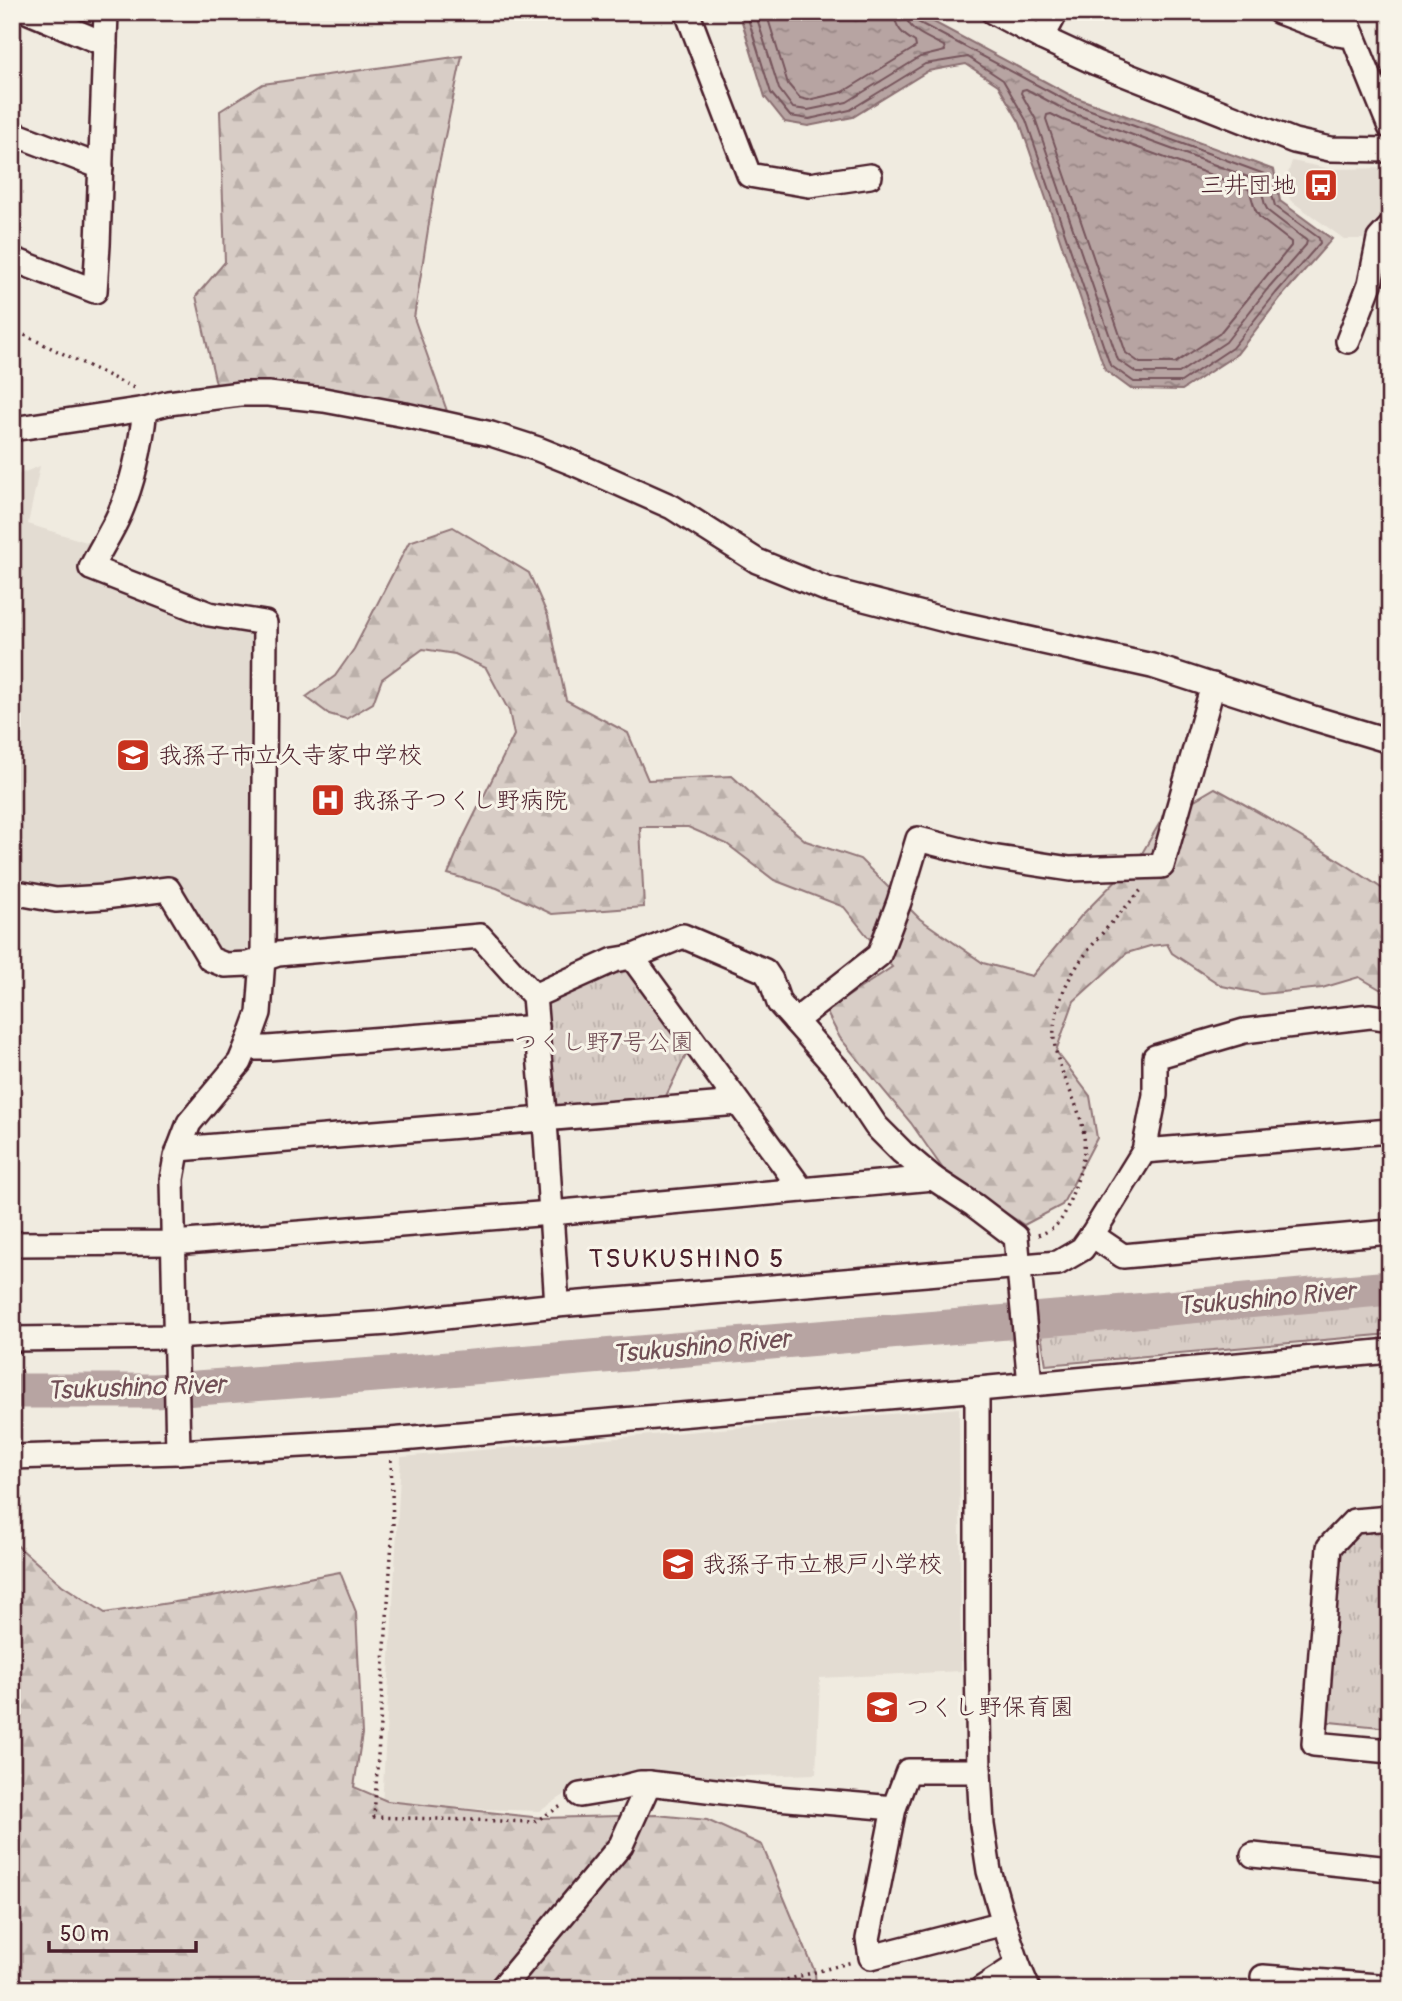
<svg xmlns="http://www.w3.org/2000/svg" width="1402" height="2001" font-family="Pangolin,'Klee One',sans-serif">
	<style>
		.built { fill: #e3dcd2 }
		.forest { fill: url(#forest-firs); stroke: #917678; stroke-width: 2 }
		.park { fill: url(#park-tufts); stroke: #917678; stroke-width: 2 }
		.water { fill: url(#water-ripples); stroke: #8b6f72; stroke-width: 2 }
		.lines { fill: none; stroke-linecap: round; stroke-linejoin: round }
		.shore { stroke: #76545b; stroke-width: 2 }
		.river { stroke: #b7a4a2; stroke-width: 35 }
		.minor-casing { stroke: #4a1f2b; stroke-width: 28 }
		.path { stroke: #4a1f2b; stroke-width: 3.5; stroke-dasharray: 2 5; stroke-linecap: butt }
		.minor { stroke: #f7f3e8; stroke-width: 23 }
		.labels { text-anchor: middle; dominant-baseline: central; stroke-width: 6; stroke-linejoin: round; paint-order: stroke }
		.poi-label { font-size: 24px; fill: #4a1f2b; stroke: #f7f3e8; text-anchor: start }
		.park-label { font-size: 24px; fill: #6e4a52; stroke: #f7f3e8 }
		.neighbourhood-label { font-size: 26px; letter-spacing: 2px; fill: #4a1f2b; stroke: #f7f3e8 }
		.water-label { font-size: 26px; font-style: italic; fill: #704e55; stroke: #f7f3e8 }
	</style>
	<defs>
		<pattern id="forest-firs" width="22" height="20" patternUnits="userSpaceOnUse" patternTransform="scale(1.75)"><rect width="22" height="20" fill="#d8cdc6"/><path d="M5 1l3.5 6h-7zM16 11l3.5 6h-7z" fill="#bbb0aa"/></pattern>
		<pattern id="park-tufts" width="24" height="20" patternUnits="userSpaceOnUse" patternTransform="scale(1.75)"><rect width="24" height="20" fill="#d8cdc6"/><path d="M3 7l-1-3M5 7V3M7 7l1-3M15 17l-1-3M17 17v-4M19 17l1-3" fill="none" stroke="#bbb0aa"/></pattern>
		<pattern id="water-ripples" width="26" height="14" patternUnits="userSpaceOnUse" patternTransform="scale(1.75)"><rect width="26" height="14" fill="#b7a4a2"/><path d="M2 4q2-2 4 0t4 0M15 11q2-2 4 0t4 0" fill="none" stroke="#978584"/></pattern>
	</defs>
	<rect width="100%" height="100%" fill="#f0ebe0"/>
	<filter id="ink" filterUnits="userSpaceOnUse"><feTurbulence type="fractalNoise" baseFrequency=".0143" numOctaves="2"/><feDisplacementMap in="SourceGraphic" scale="14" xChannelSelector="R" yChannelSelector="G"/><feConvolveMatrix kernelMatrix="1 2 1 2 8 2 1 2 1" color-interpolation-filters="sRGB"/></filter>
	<g filter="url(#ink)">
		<g class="built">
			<polygon points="1292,161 1331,169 1390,168 1390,219 1376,234 1366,239 1344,239 1290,200 1285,183"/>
			<polygon points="40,466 28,524 93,544 83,571 255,632 251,955 222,955 171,879 68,890 12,882 12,477"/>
			<polygon points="959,1408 961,1671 820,1678 816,1774 687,1778 581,1784 540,1811 382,1806 401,1457"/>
		</g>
		<g class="forest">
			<polygon points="462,56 436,179 414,318 447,411 305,385 216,384 196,296 225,262 220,111 263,84"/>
			<path d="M453,527L529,573L548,616L566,700L628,733L648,780L732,776L768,809L806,841L860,859L920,919L983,963L1032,976L1081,916L1141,855L1162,819L1215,788C1275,821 1334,855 1390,894V995L1359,977L1322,988L1262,994L1222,986L1172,953L1167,944L1150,946L1127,953L1074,1001L1056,1051L1090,1096L1097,1138L1062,1205L1024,1225L945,1172L911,1123L840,1038L826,1011L892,967L844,907L774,880L727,844L688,827H640L644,907L552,914L497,888L448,874L463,838L514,735L509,711L486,668L455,654L423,649L382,679L373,703L346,719L329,714L306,697L335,676L354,649L409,542Z"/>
			<polygon points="12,1541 62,1585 105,1613 207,1597 340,1572 356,1612 362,1734 354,1787 387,1801 542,1818 657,1815 707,1820 762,1845 815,1972 816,1989 12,1989"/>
		</g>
		<g class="park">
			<polygon points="619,968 627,971 688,1051 665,1098 555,1109 549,1103 541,1012 547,1002"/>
			<polygon points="1390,1299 1390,1334 1046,1365 1040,1328"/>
			<polygon points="1390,1530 1390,1728 1320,1721 1336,1549 1350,1533"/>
		</g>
		<polygon class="water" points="739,12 915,12 1072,96 1274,170 1280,201 1332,239 1281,297 1237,354 1182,390 1131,389 1105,370 1020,123 998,85 966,64 928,71 853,117 808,126 785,122 765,97"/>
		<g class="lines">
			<g class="shore">
				<polyline points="746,12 771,93 790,116 809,119 850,110 925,64 968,57 1003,80 1026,120 1110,365 1134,382 1181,382 1232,348 1276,293 1320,243 1319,238 1275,206 1267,175 1069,102 918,22 914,18 914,12"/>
				<path d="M755,12L779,89L793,108L808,110L847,102L920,57L945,51L944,46C929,38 906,31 905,12"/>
				<path d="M766,12L788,84L800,98L808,100L843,92L916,47L915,42C903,35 895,28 894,12"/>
				<polygon points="1026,89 1067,111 1259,181 1265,205 1268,211 1307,241 1306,245 1269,287 1226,342 1179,373 1137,373 1118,360 1035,118 1021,93 1022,90"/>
				<polygon points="1051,114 1063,120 1249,189 1255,209 1260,218 1291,242 1291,246 1219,334 1175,363 1140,363 1126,353 1046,119 1047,115"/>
			</g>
			<polyline class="river" points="12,1391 155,1391 389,1374 1080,1316 1390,1288"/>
			<g class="minor-casing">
				<g id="minor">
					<polyline points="29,12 105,44"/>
					<polyline points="687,12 749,175 809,185 870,176"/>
					<polyline points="993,12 1042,38 1096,63 1294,141 1330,149 1390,150"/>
					<polyline points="1279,12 1338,34 1353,36 1390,127"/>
					<polyline points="1343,12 1353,36"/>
					<polyline points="1042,38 1056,12"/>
					<polyline points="12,133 101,167"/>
					<polyline points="12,259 95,291 98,245 106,12"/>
					<polyline points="1348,341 1370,284 1379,239 1390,227"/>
					<path d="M145,409C141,446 134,481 119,515C111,533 100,549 91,568L209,614L265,623L263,959L278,954L480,936L534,996L546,1136L557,1305"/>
					<polyline points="12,429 145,409 168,403 240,394 268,394 324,400 405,415 491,434 538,449 573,463 672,507 757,561 826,589 953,622 1152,666 1313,718 1390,741"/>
					<polyline points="12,892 56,900 104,897 168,889 210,959 225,965 248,964 263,959 259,1013 250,1038 240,1062 189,1123 176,1157 172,1179 178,1452"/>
					<polyline points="632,957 802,1190"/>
					<polyline points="534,996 614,960 632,957 683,936 765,971 771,980 779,1003 840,1072 876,1126 902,1152 933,1178 974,1205 1016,1237 1030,1384"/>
					<polyline points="795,1021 879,955 899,902 918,839 985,856 1070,869 1162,866 1213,685"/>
					<polyline points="248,1043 255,1048 268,1048 537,1027"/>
					<polyline points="179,1149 738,1103"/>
					<polyline points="1144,1151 1390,1131"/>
					<polyline points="1092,1235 1123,1256 1390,1232"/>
					<polyline points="12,1244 173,1243 551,1213 933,1178"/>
					<polyline points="12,1339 175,1337 389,1323 557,1305 1058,1263 1082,1249 1092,1235 1144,1151 1155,1095 1155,1057 1244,1031 1370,1016 1390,1019"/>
					<polyline points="977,1389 977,1659 979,1771 982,1825 989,1871 1004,1923 1018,1965 1028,1989"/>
					<polyline points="12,1457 178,1452 390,1440 957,1391 1390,1351"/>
					<polyline points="1390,1518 1354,1521 1329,1547 1314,1744 1390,1751"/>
					<polyline points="979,1771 908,1771 894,1808 868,1939 871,1957 1004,1923"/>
					<polyline points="580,1795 617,1789 640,1783 649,1783"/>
					<polyline points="1253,1855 1390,1869"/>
					<polyline points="1263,1977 1390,1987"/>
					<polyline points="501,1989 621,1845 649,1783 765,1797 894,1808"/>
					<polyline points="981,1989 1018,1965"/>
				</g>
			</g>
			<g class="path">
				<polyline points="12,329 134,388"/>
				<path d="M1038,1235C1059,1228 1064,1218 1071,1197C1079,1177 1086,1156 1084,1135C1080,1099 1047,1059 1055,1021C1058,1006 1063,989 1071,976C1087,947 1120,914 1142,889"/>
				<polyline points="391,1460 393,1525 374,1817 534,1822 563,1805"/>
				<polyline points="753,1989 852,1962"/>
			</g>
			<use href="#minor" class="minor"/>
		</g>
	</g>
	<defs>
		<g id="bus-square" transform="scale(1.75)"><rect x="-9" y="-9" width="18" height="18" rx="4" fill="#c8321e" stroke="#f7f3e8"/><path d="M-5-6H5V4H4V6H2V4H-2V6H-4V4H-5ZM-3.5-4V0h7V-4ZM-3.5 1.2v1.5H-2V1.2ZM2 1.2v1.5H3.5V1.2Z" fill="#fff"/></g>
		<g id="school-square" transform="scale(1.75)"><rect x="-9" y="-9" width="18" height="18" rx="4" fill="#c8321e" stroke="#f7f3e8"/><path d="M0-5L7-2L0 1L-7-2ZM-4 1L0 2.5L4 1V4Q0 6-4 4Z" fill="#fff"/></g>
		<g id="hospital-square" transform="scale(1.75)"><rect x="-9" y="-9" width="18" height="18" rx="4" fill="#c8321e" stroke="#f7f3e8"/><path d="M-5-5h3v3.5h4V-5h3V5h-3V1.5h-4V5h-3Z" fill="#fff"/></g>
	</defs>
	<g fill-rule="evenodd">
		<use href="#bus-square" x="1321" y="185"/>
		<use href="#school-square" x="133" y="755"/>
		<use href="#hospital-square" x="328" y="800"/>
		<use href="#school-square" x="678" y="1564"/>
		<use href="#school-square" x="882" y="1707"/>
	</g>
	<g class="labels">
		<g class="poi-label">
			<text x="1296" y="185" text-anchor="end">三井団地</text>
			<text x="158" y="755">我孫子市立久寺家中学校</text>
			<text x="352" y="800">我孫子つくし野病院</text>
			<text x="702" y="1564">我孫子市立根戸小学校</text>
			<text x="906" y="1707">つくし野保育園</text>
		</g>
		<g class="park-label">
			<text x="604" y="1042">つくし野7号公園</text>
		</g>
		<g class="neighbourhood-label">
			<text x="687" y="1259">TSUKUSHINO 5</text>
		</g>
		<g class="water-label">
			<text transform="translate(1266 1299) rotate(-5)">Tsukushino River</text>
			<text transform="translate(701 1347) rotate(-5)">Tsukushino River</text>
			<text transform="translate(136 1388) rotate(-2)">Tsukushino River</text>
		</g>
	</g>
	<rect width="1402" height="2001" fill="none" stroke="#f7f3e8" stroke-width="42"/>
	<rect x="21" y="21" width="1360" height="1959" fill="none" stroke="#4a1f2b" stroke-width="2.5" filter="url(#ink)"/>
	<path d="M49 1941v10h147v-10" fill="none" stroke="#4a1f2b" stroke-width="3.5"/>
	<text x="60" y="1941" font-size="21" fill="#4a1f2b" stroke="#f7f3e8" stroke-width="5" paint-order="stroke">50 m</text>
</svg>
